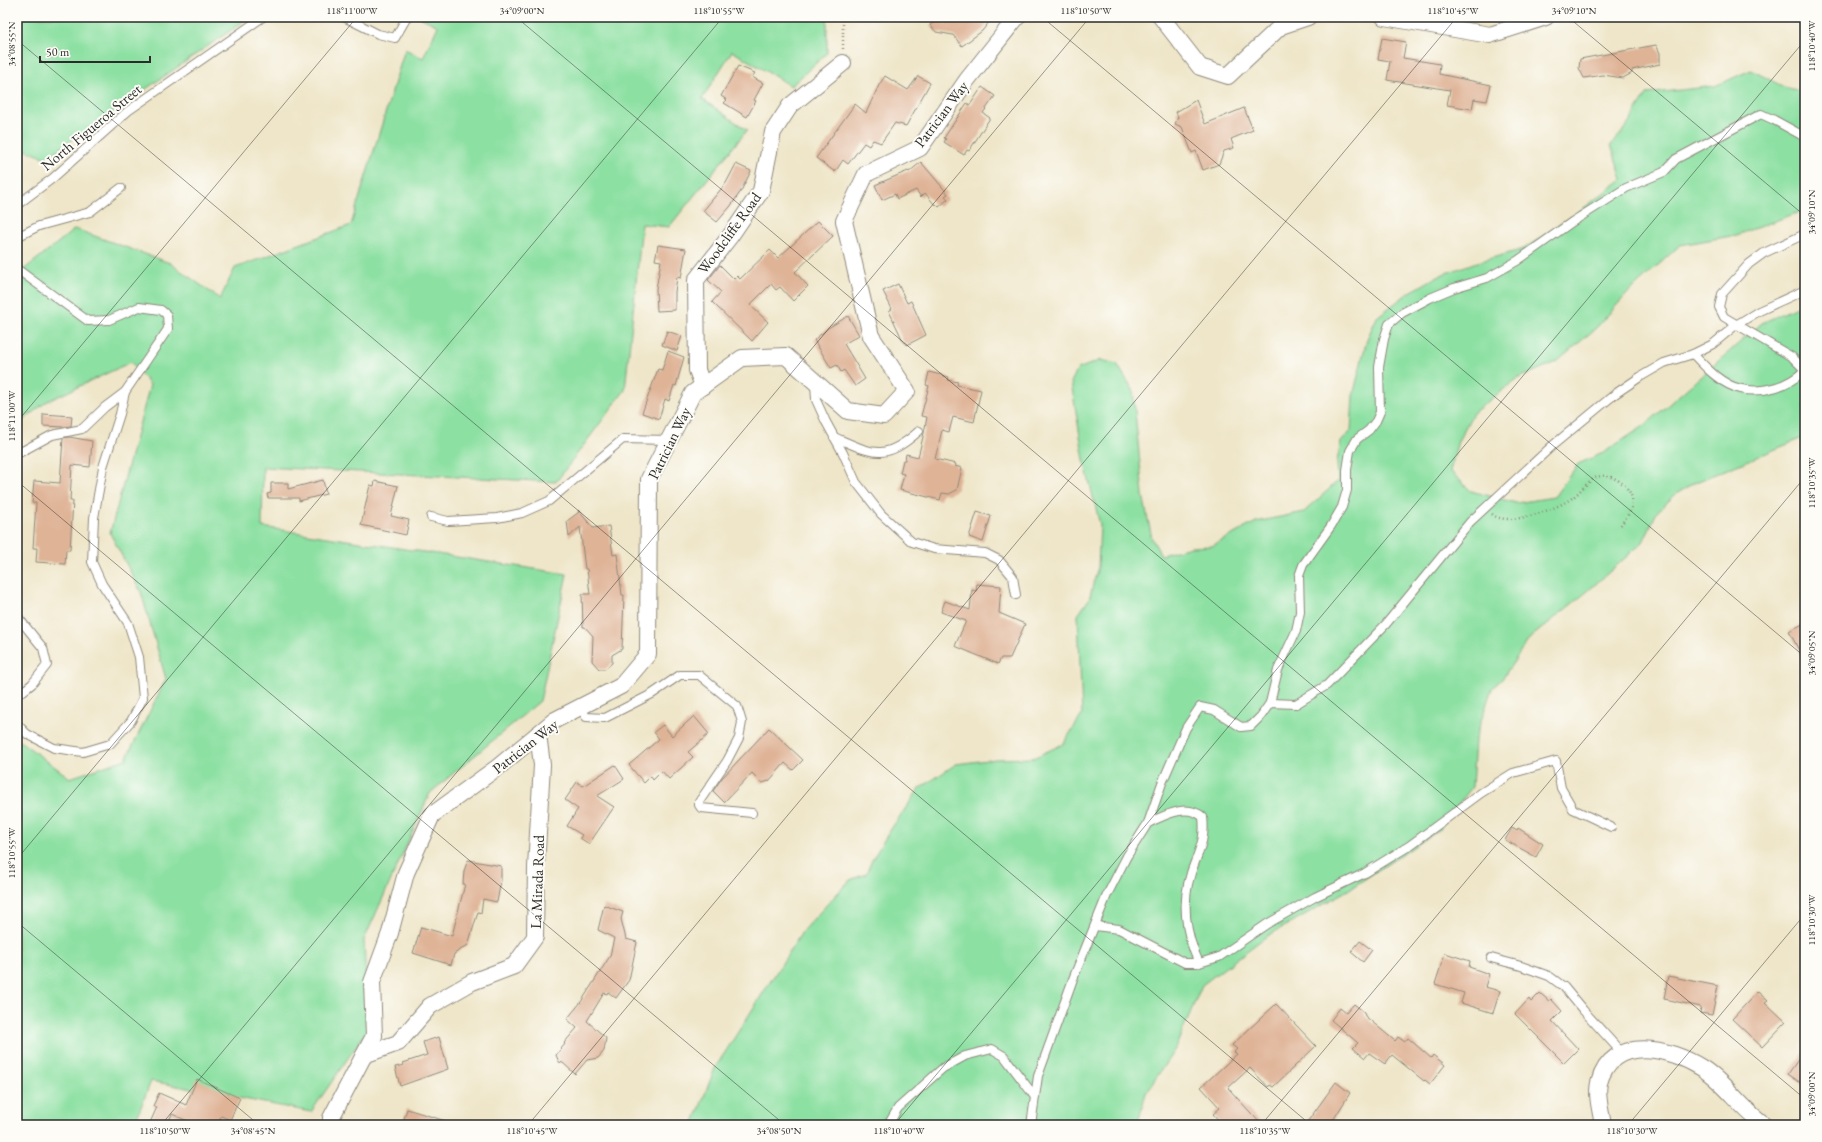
<svg xmlns="http://www.w3.org/2000/svg" width="1822" height="1142" font-family="'EB Garamond',serif">
	<style>
		.green { fill: #8ce0a2; stroke: #5c8666 }
		.building { fill: #dfb396 }
		.lines { fill: none; stroke-linecap: round; stroke-linejoin: round }
		.lane-casing { stroke: #8d887a; stroke-width: 10 }
		.street-casing { stroke: #8d887a; stroke-width: 18 }
		.path { stroke: #8d887a; stroke-width: 2.5; stroke-dasharray: 1 3; stroke-linecap: butt }
		.lane { stroke: #fff; stroke-width: 8 }
		.street { stroke: #fff; stroke-width: 16 }
		.ticks { fill: none; stroke: #2b2b2b; stroke-width: 1; stroke-opacity: 0.45 }
		.labels { text-anchor: middle; dominant-baseline: central; stroke-width: 4; stroke-linejoin: round; paint-order: stroke }
		.street-label { font-size: 15px; fill: #2b2b2b; stroke: #fdfcf7 }
		.neatline { fill: none; stroke: #2b2b2b; stroke-width: 1.5 }
		.ticks-label { font-size: 10px; text-anchor: middle; fill: #2b2b2b }
	</style>
	<rect width="100%" height="100%" fill="#fdfcf7"/>
	<filter id="ink" filterUnits="userSpaceOnUse"><feTurbulence type="fractalNoise" baseFrequency=".025" numOctaves="2"/><feDisplacementMap in="SourceGraphic" scale="8" xChannelSelector="R" yChannelSelector="G"/><feConvolveMatrix kernelMatrix="1 2 1 2 8 2 1 2 1" color-interpolation-filters="sRGB"/></filter>
	<filter id="wash" filterUnits="userSpaceOnUse"><feTurbulence type="fractalNoise" baseFrequency=".012" numOctaves="4" result="noise"/><feDisplacementMap in="SourceGraphic" scale="16" xChannelSelector="R" yChannelSelector="G"/><feGaussianBlur stdDeviation="0.9" result="paint"/><feColorMatrix in="noise" values="0 0 0 0 0 0 0 0 0 0 0 0 0 0 0 0 0 1.4 0 .05"/><feComposite in="paint" operator="in"/></filter>
	<g filter="url(#wash)">
		<rect width="100%" height="100%" fill="#efe6c9"/>
		<g class="green">
			<polygon points="17,17 250,17 46,158 17,147"/>
			<polygon points="420,17 827,17 827,53 791,86 732,51 702,99 747,130 669,227 642,224 625,390 556,482 263,467 262,527 567,574 540,701 430,793 364,940 368,1029 311,1112 151,1081 134,1125 17,1125 17,739 70,778 126,759 166,679 141,592 110,533 150,385 131,362 46,402 17,425 17,275 75,229 170,263 220,299 235,268 351,225 405,49 423,58 438,26"/>
			<polygon points="1751,70 1784,87 1805,92 1805,210 1737,235 1680,245 1627,294 1596,328 1558,361 1517,379 1473,413 1458,441 1450,471 1471,491 1516,503 1554,497 1578,464 1603,453 1644,426 1762,323 1805,303 1805,437 1696,482 1676,494 1657,512 1643,542 1589,590 1530,638 1502,679 1492,688 1475,739 1472,787 1439,830 1348,890 1264,938 1202,985 1175,1049 1146,1093 1137,1125 693,1125 715,1068 804,929 850,880 866,874 872,860 889,832 919,789 956,764 996,759 1033,758 1063,744 1082,715 1078,615 1089,599 1098,567 1100,525 1084,460 1071,382 1078,369 1101,360 1117,364 1133,390 1143,495 1152,539 1161,555 1191,547 1212,546 1256,522 1304,512 1338,481 1337,461 1341,442 1351,431 1353,396 1367,339 1377,317 1407,294 1438,276 1474,263 1524,249 1585,207 1622,179 1611,145 1626,128 1647,94 1715,86"/>
		</g>
		<g id="blocks">
			<g class="building">
				<polygon points="940,17 946,23 953,17 993,17 982,31 962,46 953,35 936,32 930,25"/>
				<polygon points="1382,38 1406,42 1403,58 1440,64 1439,74 1491,85 1487,101 1474,99 1472,109 1447,105 1450,90 1387,80 1390,61 1378,59"/>
				<polygon points="1656,45 1660,53 1660,64 1632,70 1632,73 1623,78 1603,75 1584,78 1579,68 1580,59"/>
				<polygon points="738,66 755,73 752,77 763,83 754,100 756,101 747,117 724,103 727,100 721,96"/>
				<polygon points="885,76 908,90 918,76 930,83 929,85 906,126 895,123 881,143 873,140 869,146 864,143 848,164 843,160 835,172 816,158 855,104 866,113 879,85"/>
				<polygon points="982,87 995,96 983,113 990,118 969,151 967,150 964,155 944,142 946,139 944,138 967,103 970,105"/>
				<polygon points="1196,100 1205,124 1244,108 1253,130 1231,139 1234,148 1224,151 1219,164 1203,170 1196,151 1192,153 1182,127 1175,124 1178,117 1176,112"/>
				<polygon points="921,162 948,194 945,196 948,199 939,207 936,204 935,205 925,193 921,197 916,190 897,199 895,194 882,200 875,185 908,171 909,172"/>
				<polygon points="736,164 751,171 741,191 730,207 717,222 703,211 726,183"/>
				<polygon points="818,221 833,236 795,272 808,286 793,301 780,287 776,290 771,284 750,305 768,322 752,341 712,302 721,292 708,280 720,265 734,279 737,276 740,279 770,250 778,258"/>
				<polygon points="658,245 686,249 681,278 677,277 675,292 675,310 657,311 656,289 661,261 655,260"/>
				<polygon points="898,284 907,303 911,301 926,335 907,345 905,342 904,343 889,311 892,309 883,291"/>
				<polygon points="848,316 859,335 844,344 865,379 855,386 844,370 841,372 837,365 831,368 814,340 828,328"/>
				<polygon points="667,331 682,336 677,351 662,345"/>
				<polygon points="668,351 684,357 676,386 674,385 669,401 665,399 659,419 642,413 658,369 662,370"/>
				<polygon points="929,372 949,377 948,380 958,382 957,385 981,390 974,422 953,417 949,432 942,430 935,459 956,464 955,466 962,468 957,490 949,494 942,493 940,500 900,490 904,474 900,473 903,460 905,460 906,454 918,457 924,433 927,417 921,416 929,386 926,385"/>
				<polygon points="43,414 72,416 71,426 64,427 43,426"/>
				<polygon points="69,437 92,441 90,467 72,465 70,501 73,501 70,550 66,550 65,564 36,562 37,548 33,548 36,503 32,503 34,481 60,483 63,438"/>
				<polygon points="323,480 326,494 299,501 299,498 268,498 267,494 271,493 271,483 288,483 288,489"/>
				<polygon points="375,481 398,486 391,516 409,520 406,535 361,525 370,485 374,486"/>
				<polygon points="578,510 593,528 609,526 613,555 617,554 622,595 624,595 622,649 612,655 612,663 605,669 599,669 592,661 593,636 585,627 583,627 582,594 590,594 587,569 585,569 580,527 569,537 567,521 579,512"/>
				<polygon points="977,512 991,516 983,542 969,537"/>
				<polygon points="977,584 1001,586 999,613 1025,624 1010,658 1001,658 998,664 955,646 966,621 941,612 945,601 970,610 972,590 976,591"/>
				<polygon points="1805,623 1805,662 1789,631"/>
				<polygon points="694,716 709,734 688,752 693,757 669,779 662,771 653,780 651,776 644,783 629,765 659,739 654,732 663,725 672,736"/>
				<polygon points="769,728 803,760 793,770 785,763 769,781 762,783 752,773 724,802 713,791 722,778"/>
				<polygon points="615,765 624,779 597,796 614,807 589,844 580,838 582,835 567,826 578,809 565,800 577,782 583,786"/>
				<polygon points="1512,828 1517,831 1518,828 1543,844 1536,857 1505,840"/>
				<polygon points="468,860 501,866 501,880 497,902 483,899 481,913 478,912 468,945 454,954 451,965 413,953 421,927 452,936 465,884 463,884 464,871"/>
				<polygon points="604,905 623,912 621,919 626,939 637,942 629,980 616,998 608,992 607,994 604,993 587,1021 606,1038 604,1051 598,1058 587,1060 575,1074 563,1063 559,1062 556,1055 565,1044 564,1043 577,1028 567,1019 581,1002 610,956 614,938 598,930"/>
				<polygon points="1360,941 1372,950 1363,962 1351,952"/>
				<polygon points="1445,953 1470,961 1469,967 1489,974 1485,987 1500,991 1493,1013 1461,1003 1464,993 1435,984"/>
				<polygon points="1668,976 1718,986 1712,1015 1700,1013 1701,1007 1664,999"/>
				<polygon points="1758,991 1768,1000 1765,1002 1786,1022 1762,1047 1732,1019"/>
				<polygon points="1540,993 1549,1001 1551,999 1562,1011 1552,1021 1578,1049 1564,1063 1515,1014 1529,999 1531,1002"/>
				<polygon points="1276,1004 1316,1046 1273,1087 1270,1085 1268,1087 1250,1068 1228,1088 1262,1125 1223,1125 1213,1114 1220,1108 1201,1087 1237,1054 1234,1052 1237,1049 1232,1045"/>
				<polygon points="1354,1004 1364,1012 1365,1016 1395,1041 1398,1037 1405,1042 1408,1038 1431,1058 1433,1055 1445,1065 1430,1084 1425,1080 1424,1081 1392,1055 1385,1064 1369,1053 1365,1058 1353,1048 1358,1043 1331,1020 1340,1008 1346,1013"/>
				<polygon points="439,1037 448,1069 400,1086 395,1067 404,1065 403,1063 427,1055 423,1042"/>
				<polygon points="1805,1050 1805,1086 1788,1074"/>
				<polygon points="197,1079 240,1098 230,1120 221,1116 218,1125 196,1125 172,1114 167,1125 149,1125 157,1107 153,1106 159,1093 186,1105"/>
				<polygon points="1336,1082 1350,1093 1330,1125 1305,1125"/>
				<polygon points="407,1109 449,1122 448,1125 402,1125"/>
			</g>
		</g>
	</g>
	<g filter="url(#ink)">
		<use href="#blocks" fill-opacity="0" stroke="#8d887a" stroke-width="1"/>
		<g class="lines">
			<g class="lane-casing">
				<g id="lane">
					<polyline points="344,17 378,34 395,38 407,17"/>
					<polyline points="17,205 53,178 128,111 263,17"/>
					<polyline points="17,237 39,226 90,212 121,188"/>
					<polyline points="17,269 88,321 109,320 139,307 161,310 167,315 168,329 125,392 120,414 103,467 94,518 92,562 102,584 128,623 139,657 143,698 131,721 110,744 83,752 54,748 27,734 17,724"/>
					<path d="M1693,354C1706,368 1722,385 1741,389C1763,394 1789,386 1805,370L1792,357L1724,317L1719,307L1722,294L1749,264L1764,253L1805,234"/>
					<polyline points="815,383 816,400 826,422 843,453 856,482 881,514 912,542 934,549 985,553 999,560 1013,577 1016,595"/>
					<path d="M834,437C874,454 884,462 919,431"/>
					<polyline points="17,454 52,435 82,429 105,407 125,392"/>
					<polyline points="431,517 448,521 497,518 522,513 549,501 623,439 669,440"/>
					<polyline points="17,616 43,648 47,665 32,684 22,692 17,692"/>
					<polyline points="1270,703 1296,704 1327,685 1386,624 1470,522 1552,446 1615,394 1640,377 1664,363 1693,354 1713,344 1736,325 1759,311 1805,290"/>
					<polyline points="581,707 586,717 605,718 652,694 680,675 699,675 737,706 742,722 739,738 727,761 699,802 699,805 701,808 752,813"/>
					<path d="M1148,823C1166,815 1186,803 1203,817C1206,841 1198,852 1191,873C1181,904 1186,935 1199,963"/>
					<polyline points="1095,926 1119,929 1185,963 1199,963 1219,957 1267,924 1315,897 1365,873 1409,846 1481,793 1513,773 1556,761 1561,788 1573,809 1611,827"/>
					<polyline points="1491,958 1521,966 1549,976 1564,987 1583,1010 1622,1053"/>
					<polyline points="888,1125 898,1108 943,1068 965,1056 992,1049 1004,1056 1035,1097"/>
					<polyline points="1031,1125 1038,1076 1073,979 1107,895 1127,856 1148,823 1162,783 1186,728 1200,707 1214,710 1241,727 1251,726 1261,716 1270,703 1278,670 1296,631 1300,612 1299,576 1303,565 1331,526 1342,507 1347,490 1347,470 1350,451 1357,439 1369,430 1376,421 1380,412 1379,367 1384,339 1389,324 1402,313 1430,298 1454,288 1487,278 1517,261 1572,222 1626,188 1664,172 1676,159 1761,114 1774,120 1805,137"/>
				</g>
			</g>
			<g class="street-casing">
				<g id="street">
					<polyline points="1161,17 1200,67 1228,76 1281,26 1308,17"/>
					<polyline points="1384,17 1490,35 1546,17"/>
					<polyline points="703,386 697,370 696,280 731,235 761,191 773,132 790,106 843,63"/>
					<polyline points="364,1055 398,1043 430,1006 472,982 514,966 535,937 536,867 542,765 538,734"/>
					<polyline points="331,1125 331,1118 374,1036 372,982 390,933 406,873 432,815 498,767 555,720 621,686 648,654 649,479 693,393 742,358 786,356 848,411 884,416 907,391 871,336 844,221 866,174 920,148 967,80 1017,17"/>
					<path d="M1603,1125C1601,1112 1596,1096 1599,1083C1612,1033 1670,1048 1702,1068C1726,1083 1741,1109 1765,1125"/>
				</g>
			</g>
			<g class="path">
				<polyline points="843,49 843,17"/>
				<path d="M1492,514C1507,528 1557,509 1572,498C1581,492 1589,478 1601,476C1614,474 1633,488 1632,502C1632,512 1625,519 1620,526"/>
			</g>
			<use href="#lane" class="lane"/>
			<use href="#street" class="street"/>
		</g>
	</g>
	<path class="ticks" d="M516,17L1805,1099M1042,17L1805,657M1568,17L1805,216M17,40L1311,1125M17,422L357,17M17,481L785,1125M17,859L723,17M17,922L259,1125M161,1125L1090,17M528,1125L1457,17M894,1125L1805,40M1261,1125L1805,477M1628,1125L1805,914"/>
	<g class="labels">
		<g class="street-label">
			<text transform="translate(941 114) rotate(-53)">Patrician Way</text>
			<text transform="translate(91 127) rotate(-40)">North Figueroa Street</text>
			<text transform="translate(729 233) rotate(-54)">Woodcliffe Road</text>
			<text transform="translate(669 443) rotate(-64)">Patrician Way</text>
			<text transform="translate(525 746) rotate(-38)">Patrician Way</text>
			<text transform="translate(537 882) rotate(-88)">La Mirada Road</text>
		</g>
	</g>
	<rect width="1822" height="1142" fill="none" stroke="#fdfcf7" stroke-width="44"/>
	<path d="M40 56v6h110v-6" fill="none" stroke="#2b2b2b" stroke-width="2"/>
	<text x="46" y="56" font-size="12" fill="#2b2b2b" stroke="#fdfcf7" stroke-width="3" paint-order="stroke">50 m</text>
	<rect x="22" y="22" width="1778" height="1098" class="neatline"/>
	<g class="ticks-label">
		<text x="352" y="14">118°11'00"W</text>
		<text x="522" y="14">34°09'00"N</text>
		<text x="719" y="14">118°10'55"W</text>
		<text x="1086" y="14">118°10'50"W</text>
		<text x="1453" y="14">118°10'45"W</text>
		<text x="1574" y="14">34°09'10"N</text>
		<text transform="translate(11 44) rotate(-90)" y="4">34°08'55"N</text>
		<text transform="translate(1811 46) rotate(-90)" y="4">118°10'40"W</text>
		<text transform="translate(1811 212) rotate(-90)" y="4">34°09'10"N</text>
		<text transform="translate(11 416) rotate(-90)" y="4">118°11'00"W</text>
		<text transform="translate(1811 483) rotate(-90)" y="4">118°10'35"W</text>
		<text transform="translate(1811 653) rotate(-90)" y="4">34°09'05"N</text>
		<text transform="translate(11 853) rotate(-90)" y="4">118°10'55"W</text>
		<text transform="translate(1811 920) rotate(-90)" y="4">118°10'30"W</text>
		<text transform="translate(1811 1094) rotate(-90)" y="4">34°09'00"N</text>
		<text x="165" y="1134">118°10'50"W</text>
		<text x="253" y="1134">34°08'45"N</text>
		<text x="532" y="1134">118°10'45"W</text>
		<text x="779" y="1134">34°08'50"N</text>
		<text x="899" y="1134">118°10'40"W</text>
		<text x="1265" y="1134">118°10'35"W</text>
		<text x="1632" y="1134">118°10'30"W</text>
	</g>
</svg>
